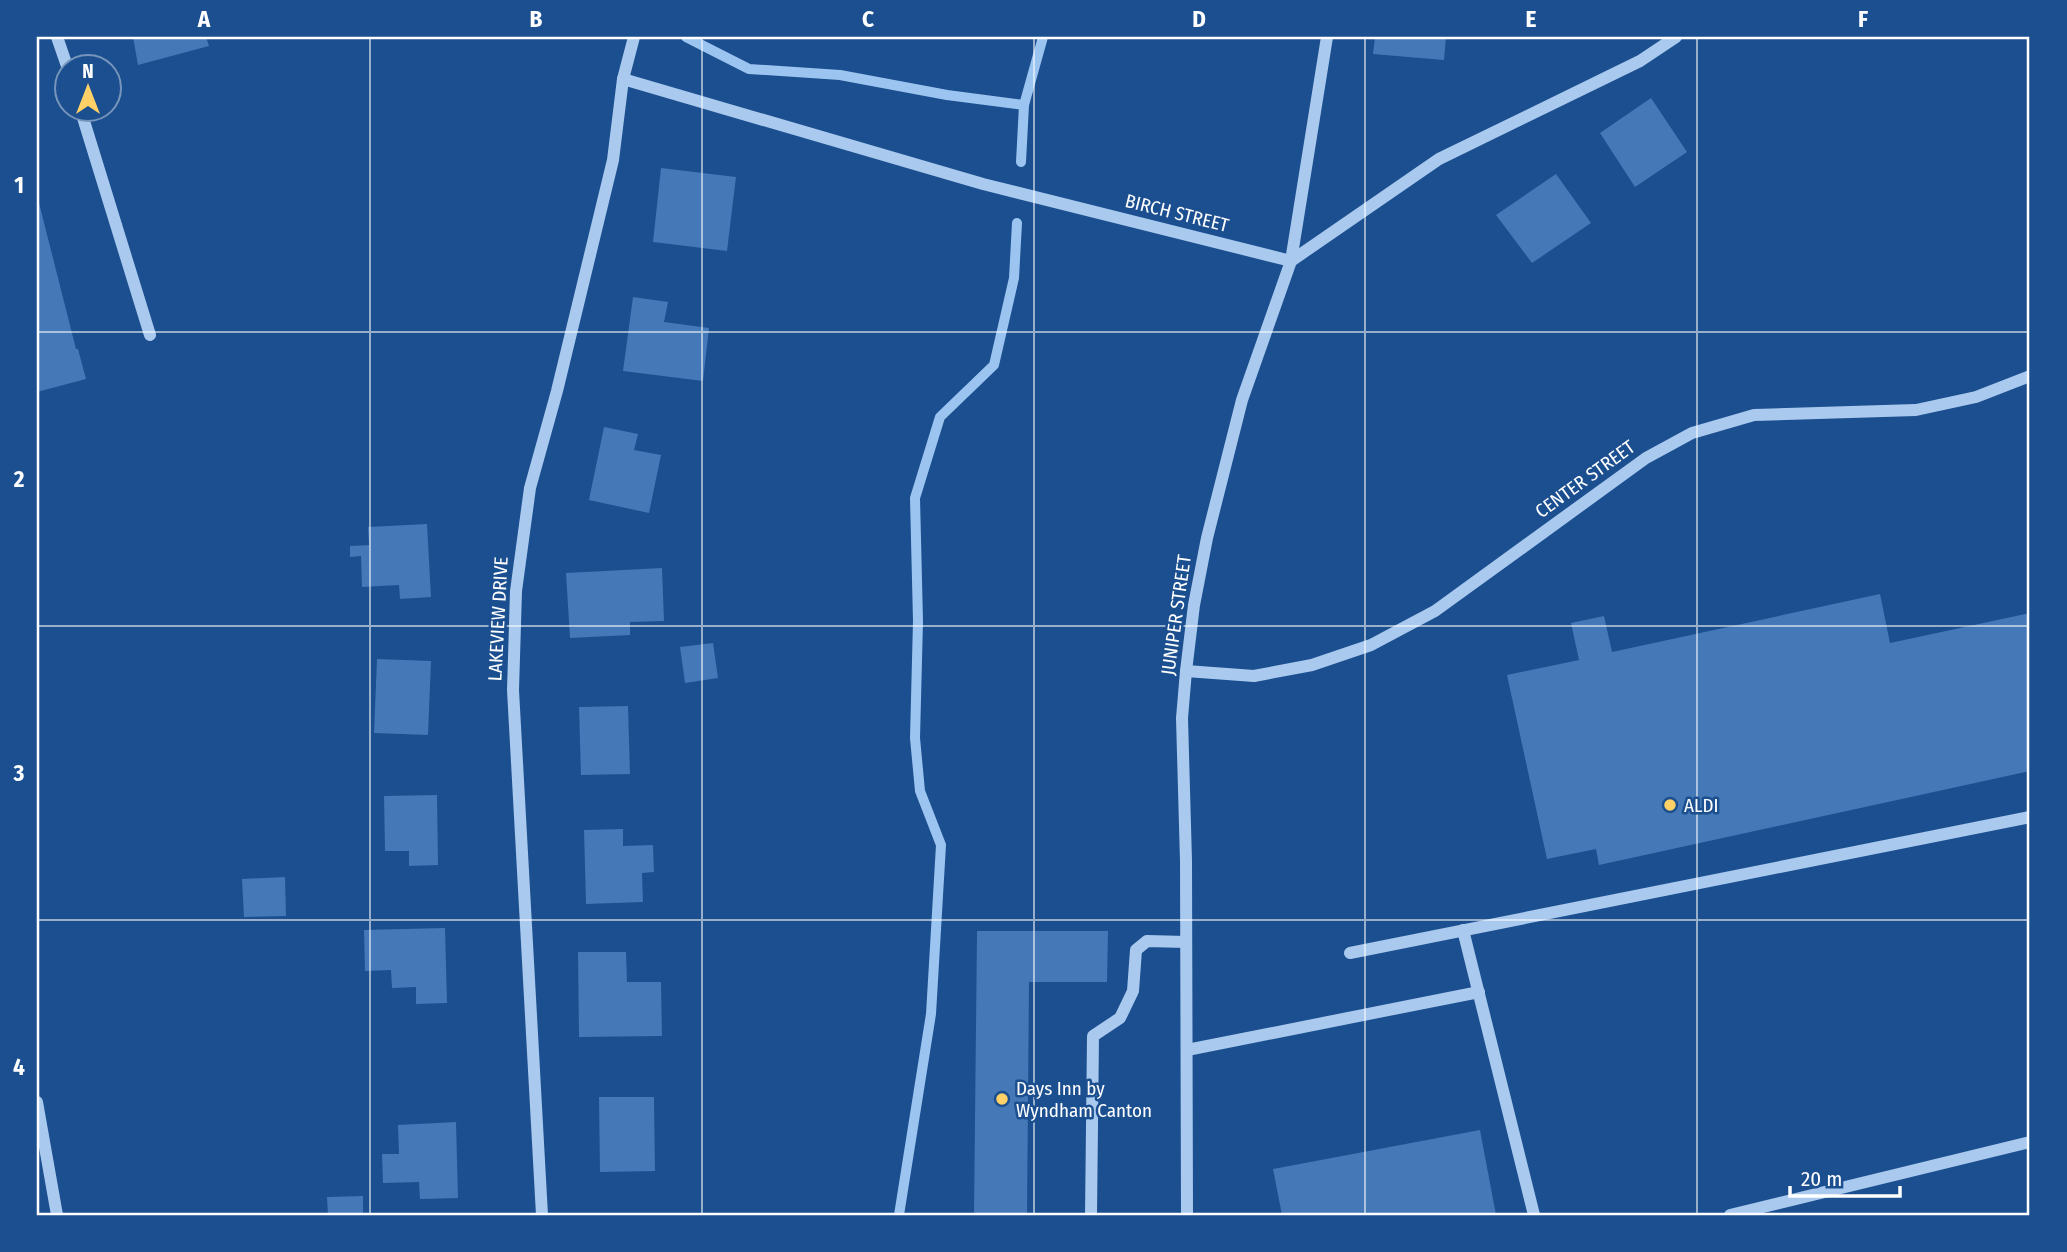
<svg xmlns="http://www.w3.org/2000/svg" width="2067" height="1252" font-family="'Fira Sans Condensed',sans-serif">
	<style>
		.lines { fill: none; stroke-linecap: round; stroke-linejoin: round }
		.stream { stroke: #9cc4f0; stroke-width: 10 }
		.building { fill: #4478b7 }
		.minor { stroke: #a9c9ee; stroke-width: 12 }
		.grid { fill: none; stroke: #fff; stroke-width: 2; stroke-opacity: 0.55 }
		.poi-dot { fill: #ffd166; stroke: #1b4f8f; stroke-width: 2.5 }
		.labels { text-anchor: middle; dominant-baseline: central; stroke-width: 5; stroke-linejoin: round; paint-order: stroke }
		.street-label { font-size: 19px; fill: #fff; stroke: #1b4f8f }
		.poi-label { font-size: 19px; fill: #fff; stroke: #1b4f8f; text-anchor: start }
		.neatline { fill: none; stroke: #fff; stroke-width: 2.5 }
		.grid-label { font-size: 23px; text-anchor: middle; font-weight: bold; fill: #fff }
	</style>
	<rect width="100%" height="100%" fill="#1b4f8f"/>
	<g class="lines">
		<g class="stream">
			<polyline points="686,37 749,69 840,75 947,95 1024,105"/>
			<polyline points="1021,162 1024,105 1043,37"/>
			<polyline points="899,1215 931,1014 941,845 920,791 915,738 918,621 915,498 940,417 994,365 1014,278 1017,223"/>
		</g>
	</g>
	<g class="building">
		<polygon points="133,37 206,37 209,46 138,65"/>
		<polygon points="1375,37 1446,37 1444,60 1373,54"/>
		<polygon points="1651,98 1687,152 1635,187 1600,133"/>
		<polygon points="661,168 736,177 727,251 653,242"/>
		<polygon points="1556,174 1591,223 1532,263 1496,215"/>
		<polygon points="38,199 76,349 78,349 86,379 37,392"/>
		<polygon points="633,297 668,302 664,322 709,328 703,381 623,371"/>
		<polygon points="604,427 638,434 634,450 661,455 649,513 589,500"/>
		<polygon points="427,524 431,597 400,599 399,585 362,587 361,556 350,557 350,546 369,545 368,527"/>
		<polygon points="662,568 664,621 630,622 630,635 570,638 566,573"/>
		<polygon points="1880,594 1890,643 2030,613 2030,771 1599,865 1596,849 1547,859 1507,675 1579,660 1571,623 1604,616 1612,652"/>
		<polygon points="713,643 718,678 685,683 680,647"/>
		<polygon points="377,659 431,661 428,735 374,733"/>
		<polygon points="628,706 630,774 581,775 579,707"/>
		<polygon points="437,795 438,865 409,866 409,851 385,851 384,796"/>
		<polygon points="623,829 623,846 653,845 654,872 642,873 643,902 586,904 584,830"/>
		<polygon points="285,877 286,916 244,917 242,879"/>
		<polygon points="445,928 447,1003 416,1004 416,987 392,988 391,970 365,971 364,930"/>
		<polygon points="977,931 1108,931 1107,982 1029,982 1027,1215 974,1215"/>
		<polygon points="578,952 626,952 627,982 661,982 662,1036 579,1037"/>
		<polygon points="599,1097 654,1097 655,1171 600,1172"/>
		<polygon points="456,1122 458,1198 420,1199 419,1182 383,1183 382,1154 399,1154 398,1125"/>
		<polygon points="1480,1130 1496,1215 1282,1215 1273,1169"/>
		<polygon points="363,1196 363,1215 328,1215 327,1197"/>
	</g>
	<g class="lines">
		<g class="minor">
			<polyline points="57,37 67,66"/>
			<polyline points="623,79 983,184 1291,261 1439,159 1640,61 1676,37"/>
			<polyline points="80,108 150,335"/>
			<polyline points="1186,671 1254,676 1312,665 1371,645 1435,611 1646,458 1692,433 1754,415 1916,410 1976,397 2030,376"/>
			<polyline points="1463,930 1534,1215"/>
			<polyline points="1350,953 2030,817"/>
			<polyline points="1187,1050 1479,992"/>
			<polyline points="37,1102 57,1215"/>
			<polyline points="542,1215 513,690 516,591 530,488 557,391 613,160 623,79 634,37"/>
			<polyline points="1091,1215 1093,1036 1120,1018 1133,991 1136,950 1147,941 1186,942"/>
			<polyline points="1187,1215 1186,861 1182,718 1186,671 1194,605 1207,538 1242,400 1291,261 1327,37"/>
			<polyline points="1730,1215 2030,1142"/>
		</g>
	</g>
	<path class="grid" d="M370,37V1215M702,37V1215M1034,37V1215M1365,37V1215M1697,37V1215M37,332H2030M37,626H2030M37,920H2030"/>
	<g class="poi-dot">
		<circle cx="1670" cy="805" r="7"/>
		<circle cx="1002" cy="1099" r="7"/>
	</g>
	<g class="labels">
		<g class="street-label">
			<text transform="translate(1177 213) rotate(14)">BIRCH STREET</text>
			<text transform="translate(1585 479) rotate(-36)">CENTER STREET</text>
			<text transform="translate(1176 615) rotate(-82)">JUNIPER STREET</text>
			<text transform="translate(498 619) rotate(-87)">LAKEVIEW DRIVE</text>
		</g>
		<g class="poi-label">
			<text x="1684" y="805">ALDI</text>
			<text x="1016" y="1088">Days Inn by<tspan x="1016" dy="22">Wyndham Canton</tspan></text>
		</g>
	</g>
	<rect width="2067" height="1252" fill="none" stroke="#1b4f8f" stroke-width="77"/>
	<g transform="translate(88 88)"><circle r="33" fill="#1b4f8f" stroke="#7695bc" stroke-width="2"/>
	<path d="M0-5L12 26L0 18L-12 26Z" fill="#ffd166"/>
	<text y="-10" font-size="19" font-weight="bold" text-anchor="middle" fill="#ffffff">N</text>
	</g>
	<path d="M1790 1186v10h110v-10" fill="none" stroke="#ffffff" stroke-width="3.5"/>
	<text x="1801" y="1186" font-size="21" fill="#ffffff" stroke="#1b4f8f" stroke-width="5" paint-order="stroke">20 m</text>
	<rect x="38" y="38" width="1990" height="1176" class="neatline"/>
	<g class="grid-label">
		<text x="204" y="27">A</text>
		<text x="536" y="27">B</text>
		<text x="868" y="27">C</text>
		<text x="1199" y="27">D</text>
		<text x="1531" y="27">E</text>
		<text x="1863" y="27">F</text>
		<text x="19" y="193">1</text>
		<text x="19" y="487">2</text>
		<text x="19" y="781">3</text>
		<text x="19" y="1075">4</text>
	</g>
</svg>
